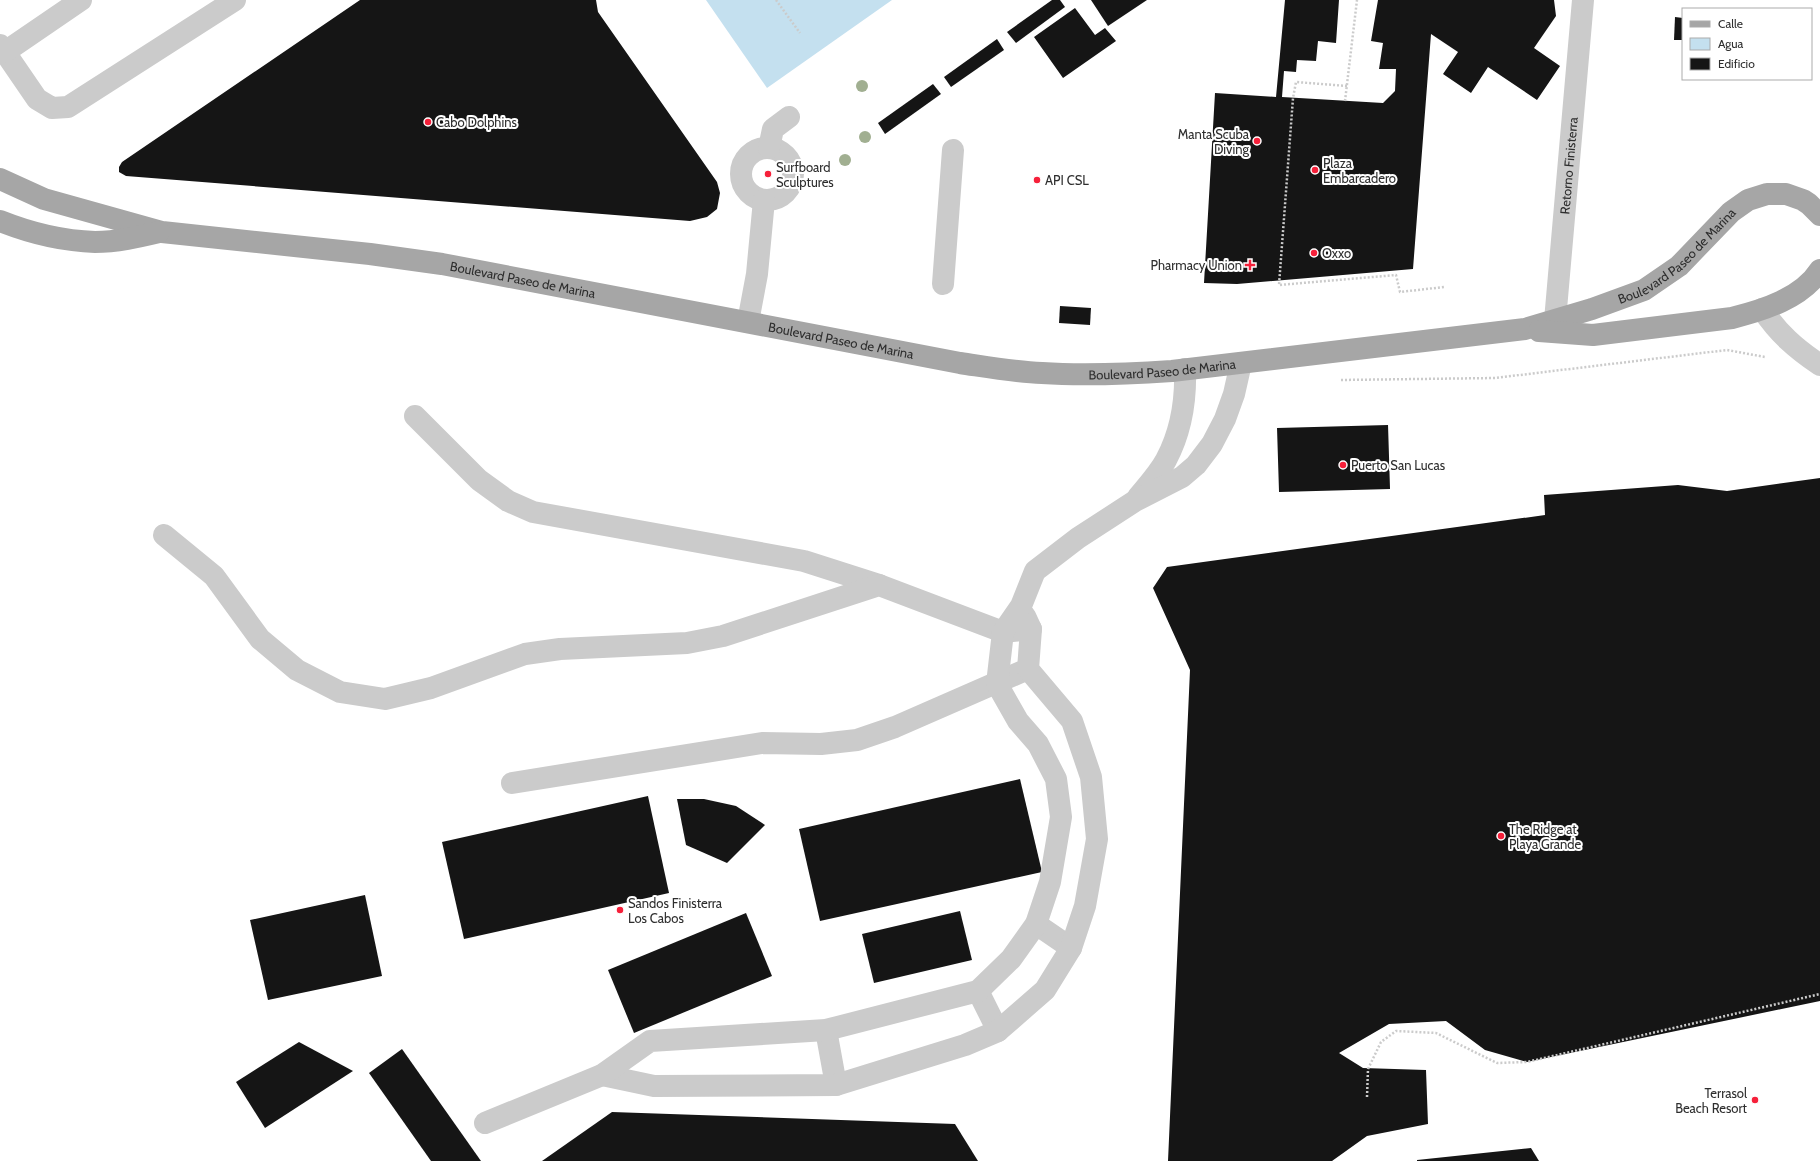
<svg xmlns="http://www.w3.org/2000/svg" width="1820" height="1161" font-family="Cabin,sans-serif">
	<style>
		.water { fill: #c4e0ef }
		.building { fill: #151515 }
		.lines { fill: none; stroke-linecap: round; stroke-linejoin: round }
		.path { stroke: #cbcbcb; stroke-width: 2.5; stroke-dasharray: 2 2; stroke-linecap: butt }
		.minor { stroke: #cbcbcb; stroke-width: 22 }
		.major { stroke: #a6a6a6; stroke-width: 22 }
		.tree { fill: #a1af91 }
		.poi-dot { fill: #f6203a; stroke: #fff; stroke-width: 1.5 }
		.labels { text-anchor: middle; dominant-baseline: central; stroke-width: 4; stroke-linejoin: round; paint-order: stroke }
		.poi-label { font-size: 13px; fill: #2e2e2e; stroke: #fff; text-anchor: start }
		.street-label { font-size: 13px; fill: #2e2e2e; stroke: #fff }
	</style>
	<rect width="100%" height="100%" fill="#fff"/>
	<polygon class="water" points="706,0 892,0 767,88"/>
	<g class="building">
		<polygon points="360,0 596,0 598,12 717,182 720,193 717,209 707,217 690,221 126,176 119,172 119,167 122,162"/>
		<polygon points="1052,0 1060,0 1065,7 1016,43 1007,32"/>
		<polygon points="1091,0 1147,0 1108,26"/>
		<polygon points="1285,0 1339,0 1336,43 1318,41 1316,61 1297,60 1296,72 1284,71 1282,97 1383,103 1395,91 1396,69 1379,69 1383,43 1371,41 1378,0 1554,0 1556,16 1534,48 1560,66 1537,100 1488,67 1471,93 1443,74 1458,52 1431,34 1413,269 1237,284 1204,283 1215,93 1276,97"/>
		<polygon points="1075,8 1095,35 1105,28 1116,41 1063,78 1034,37"/>
		<polygon points="1675,17 1683,18 1683,40 1674,40"/>
		<polygon points="997,39 1004,50 951,87 944,77"/>
		<polygon points="933,84 941,94 885,134 878,123"/>
		<polygon points="1060,306 1091,308 1090,325 1059,323"/>
		<polygon points="1388,425 1390,489 1279,492 1277,428"/>
		<polygon points="1820,478 1820,1001 1527,1062 1485,1050 1446,1021 1389,1024 1339,1053 1363,1068 1426,1070 1428,1124 1367,1136 1332,1161 1168,1161 1190,670 1153,588 1167,567 1545,515 1544,495 1678,485 1727,491"/>
		<polygon points="1020,779 1042,872 820,921 799,829"/>
		<polygon points="648,796 669,893 464,939 442,842"/>
		<polygon points="677,799 704,799 736,806 765,825 727,863 686,845"/>
		<polygon points="365,895 382,976 268,1000 250,920"/>
		<polygon points="960,911 972,960 874,983 862,934"/>
		<polygon points="746,913 772,976 634,1033 608,970"/>
		<polygon points="299,1042 353,1071 265,1128 236,1082"/>
		<polygon points="402,1049 481,1161 431,1161 369,1073"/>
		<polygon points="612,1112 955,1124 978,1161 542,1161"/>
		<polygon points="1531,1148 1539,1161 1417,1161 1417,1160"/>
	</g>
	<g class="lines">
		<g class="path">
			<polyline points="776,0 800,33"/>
			<polyline points="1347,86 1296,82 1293,98 1279,285 1396,275 1400,292 1444,287"/>
			<polyline points="1345,101 1357,0"/>
			<polyline points="1341,380 1495,378 1727,350 1765,357"/>
			<polyline points="1367,1097 1368,1069 1381,1042 1396,1031 1436,1033 1497,1063 1527,1062 1820,994"/>
		</g>
		<g class="minor">
			<polyline points="0,45 37,99 52,108 68,107 235,0"/>
			<polyline points="5,52 81,0"/>
			<circle cx="767" cy="174" r="26"/>
			<polyline points="769,148 773,129 789,117"/>
			<polyline points="943,284 953,150"/>
			<path d="M1762,309C1779,334 1795,348 1820,365"/>
			<polyline points="748,322 757,274 764,200"/>
			<path id="s1" d="M1554,332L1583,0"/>
			<polyline points="415,416 479,480 508,501 533,512 804,561 879,585"/>
			<path d="M1138,497C1148,485 1159,473 1166,460C1181,432 1186,399 1185,369"/>
			<polyline points="164,535 214,576 260,639 297,670 340,692 385,699 431,688 525,654 560,649 687,643 723,636 879,585 1003,632 1031,629"/>
			<polyline points="512,783 762,743 821,744 857,740 895,727 1028,669"/>
			<polyline points="1036,924 1071,948"/>
			<polyline points="978,991 998,1031"/>
			<polyline points="826,1030 836,1085"/>
			<polyline points="602,1075 654,1086 836,1085 965,1045 998,1031 1045,990 1071,948 1085,906 1097,839 1091,777 1072,721 1028,669 1031,629 1025,616"/>
			<polyline points="485,1123 602,1075 650,1041 826,1030 978,991 1011,959 1036,924 1050,882 1061,817 1056,779 1038,744 1018,721 997,684 1003,632 1021,606 1035,571 1078,538 1135,501 1182,477 1196,465 1212,444 1225,419 1234,394 1241,363"/>
		</g>
		<g class="major">
			<path id="s2" d="M0,179L44,199L162,232L370,254L442,264L960,363C987,367 1014,372 1042,373C1085,376 1128,374 1172,371L1525,329L1592,309L1644,290L1679,266L1731,212L1748,200L1767,194H1786L1803,200L1809,204L1820,215"/>
			<path d="M0,221C30,233 63,241 95,242C117,242 138,237 159,232"/>
			<path d="M1539,331L1593,335L1732,318C1764,310 1802,298 1820,270"/>
		</g>
	</g>
	<g class="tree">
		<circle cx="862" cy="86" r="6"/>
		<circle cx="865" cy="137" r="6"/>
		<circle cx="845" cy="160" r="6"/>
	</g>
	<g class="poi-dot">
		<circle cx="428" cy="122" r="4"/>
		<circle cx="1257" cy="141" r="4"/>
		<circle cx="1315" cy="170" r="4"/>
		<circle cx="768" cy="174" r="4"/>
		<circle cx="1037" cy="180" r="4"/>
		<circle cx="1314" cy="253" r="4"/>
		<path d="M1248 259h4v4h4v4h-4v4h-4v-4h-4v-4h4z"/>
		<circle cx="1343" cy="465" r="4"/>
		<circle cx="1501" cy="836" r="4"/>
		<circle cx="620" cy="910" r="4"/>
		<circle cx="1755" cy="1100" r="4"/>
	</g>
	<g class="labels">
		<g class="poi-label">
			<text x="436" y="122">Cabo Dolphins</text>
			<text x="1249" y="134" text-anchor="end">Manta Scuba<tspan x="1249" dy="15">Diving</tspan></text>
			<text x="1323" y="163">Plaza<tspan x="1323" dy="15">Embarcadero</tspan></text>
			<text x="776" y="167">Surfboard<tspan x="776" dy="15">Sculptures</tspan></text>
			<text x="1045" y="180">API CSL</text>
			<text x="1322" y="253">Oxxo</text>
			<text x="1242" y="265" text-anchor="end">Pharmacy Union</text>
			<text x="1351" y="465">Puerto San Lucas</text>
			<text x="1509" y="829">The Ridge at<tspan x="1509" dy="15">Playa Grande</tspan></text>
			<text x="628" y="903">Sandos Finisterra<tspan x="628" dy="15">Los Cabos</tspan></text>
			<text x="1747" y="1093" text-anchor="end">Terrasol<tspan x="1747" dy="15">Beach Resort</tspan></text>
		</g>
		<g class="street-label">
			<text stroke="none"><textPath href="#s1" startOffset="167">Retorno Finisterra</textPath></text>
			<text stroke="none"><textPath href="#s2" startOffset="1720">Boulevard Paseo de Marina</textPath></text>
			<text stroke="none"><textPath href="#s2" startOffset="535">Boulevard Paseo de Marina</textPath></text>
			<text stroke="none"><textPath href="#s2" startOffset="859">Boulevard Paseo de Marina</textPath></text>
			<text stroke="none"><textPath href="#s2" startOffset="1183">Boulevard Paseo de Marina</textPath></text>
		</g>
	</g>
	<rect x="1682" y="8" width="130" height="72" fill="#ffffff" stroke="#ababab"/>
	<rect x="1690" y="21" width="20" height="6" fill="#a6a6a6" stroke="#ababab"/>
	<text x="1718" y="28" font-size="12" fill="#2e2e2e">Calle</text>
	<rect x="1690" y="38" width="20" height="12" fill="#c4e0ef" stroke="#ababab"/>
	<text x="1718" y="48" font-size="12" fill="#2e2e2e">Agua</text>
	<rect x="1690" y="58" width="20" height="12" fill="#151515" stroke="#ababab"/>
	<text x="1718" y="68" font-size="12" fill="#2e2e2e">Edificio</text>
</svg>
